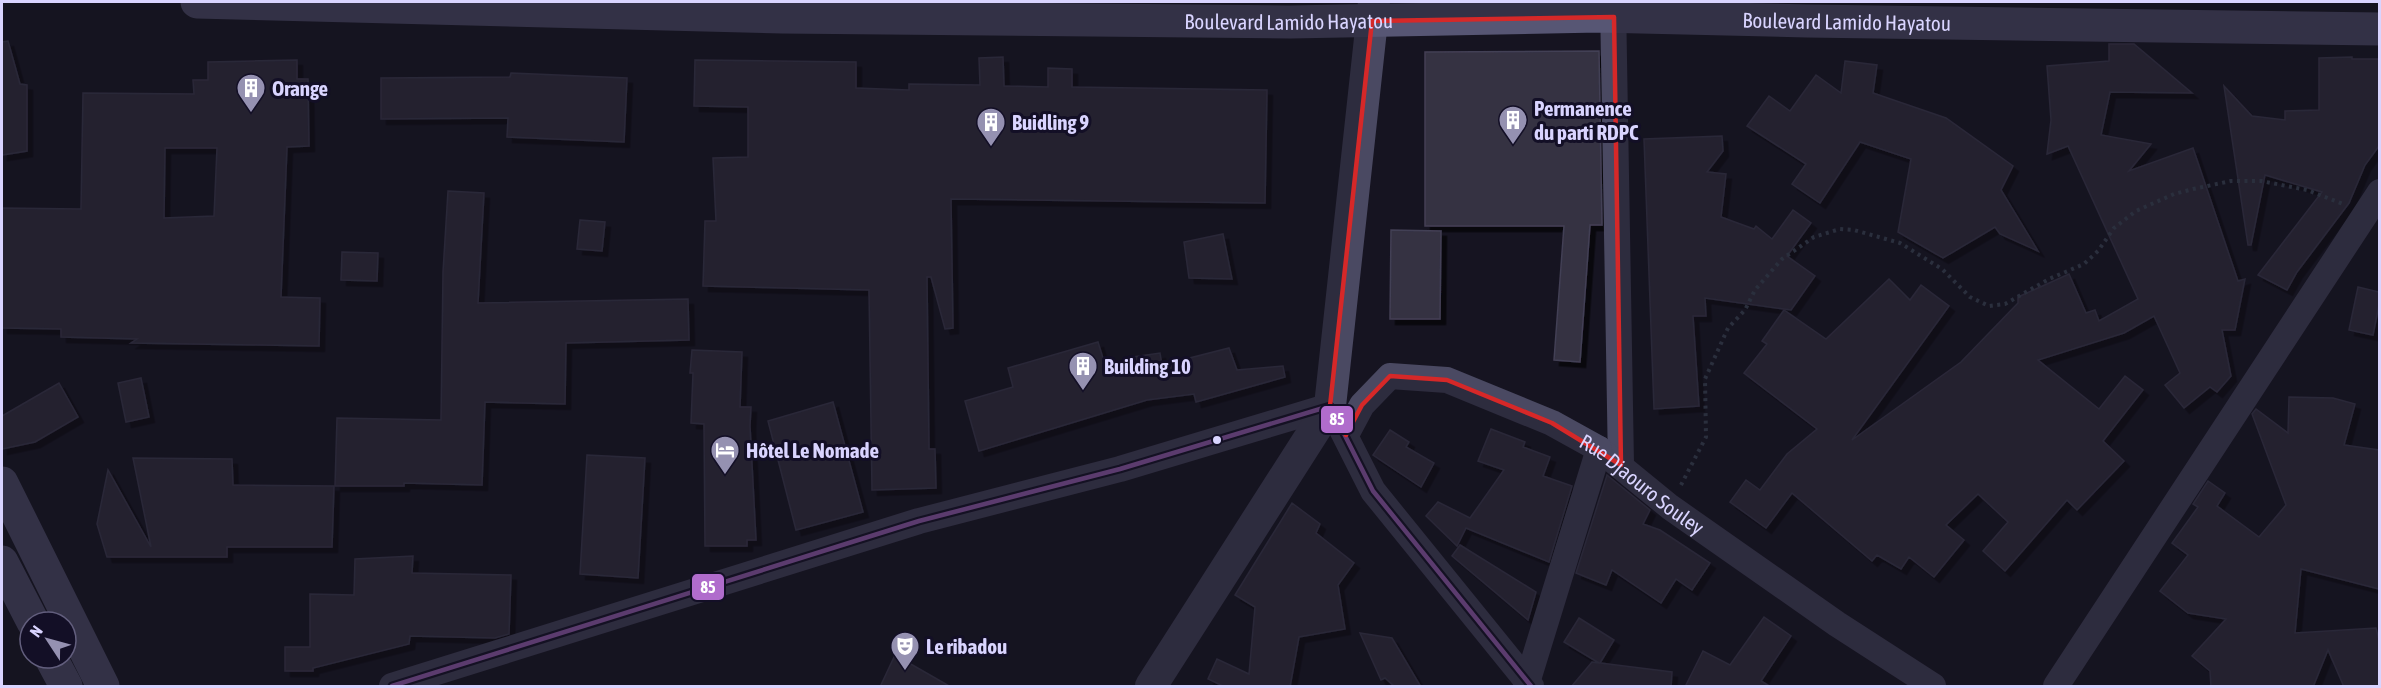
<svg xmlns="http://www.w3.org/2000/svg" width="2381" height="688" font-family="'Asap Condensed',sans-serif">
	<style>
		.building { fill: #343243; stroke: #433f54; stroke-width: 1.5; fill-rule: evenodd; filter: url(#shadow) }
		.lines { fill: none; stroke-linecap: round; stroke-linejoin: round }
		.path { stroke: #44505f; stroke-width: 4; stroke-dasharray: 3 4.5; stroke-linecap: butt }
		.minor { stroke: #4a4962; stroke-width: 26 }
		.tertiary { stroke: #4a4962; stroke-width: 32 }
		.secondary { stroke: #575674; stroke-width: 33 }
		.bus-1-casing { stroke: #130f26; stroke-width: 9 }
		.bus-1 { stroke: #b06ccc; stroke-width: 4.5 }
		.marked { fill: none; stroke: #d62828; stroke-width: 4.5; stroke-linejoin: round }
		.bus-dot { fill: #d9d4ff; stroke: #130f26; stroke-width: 2 }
		.labels { text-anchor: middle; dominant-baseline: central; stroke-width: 6; stroke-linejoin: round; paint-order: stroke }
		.street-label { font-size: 21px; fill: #d9d4ff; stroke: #130f26 }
		.poi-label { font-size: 21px; font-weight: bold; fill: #d9d4ff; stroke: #130f26; text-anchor: start }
		.line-badge { stroke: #130f26; stroke-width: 2 }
		.badge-label { font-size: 16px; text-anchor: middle; font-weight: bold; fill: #fff }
	</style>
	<defs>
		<filter id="shadow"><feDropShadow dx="5.5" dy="5.5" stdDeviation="0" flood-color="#0009"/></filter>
	</defs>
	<rect width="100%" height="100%" fill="#161421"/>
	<g class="building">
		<polygon points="8,41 20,84 27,85 27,151 2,155 2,42"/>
		<polygon points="2109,44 2134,44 2192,93 2110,92 2101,135 2151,144 2129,171 2193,148 2238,281 2245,279 2235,330 2222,330 2231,376 2217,392 2210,387 2184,408 2165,385 2180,373 2154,316 2124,333 2038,360 2099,409 2125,376 2143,390 2103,441 2124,461 2077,510 2067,500 2005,571 1983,551 2008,522 1978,494 1946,525 1964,540 1934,577 1909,557 1901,569 1877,555 1872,561 1792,493 1766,528 1730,502 1746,480 1760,490 1787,454 1817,429 1744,373 1767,344 1762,341 1784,310 1826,339 1889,279 1910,300 1921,285 1949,306 1852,440 1961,362 2018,303 2018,297 2069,274 2086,313 2095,310 2099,321 2138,299 2068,146 2047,154 2051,120 2047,66 2109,61"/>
		<polygon points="1599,51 1602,225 1590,225 1580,362 1554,360 1564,226 1425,226 1425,52"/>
		<polygon points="1003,57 1004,86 1048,87 1048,68 1072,69 1072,87 1267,90 1265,203 951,199 953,328 945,329 931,277 927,277 929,449 935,449 936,488 872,490 869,290 703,286 705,221 716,221 713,158 748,157 748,107 694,106 695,60 856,62 856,88 909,90 909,84 980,85 979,58"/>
		<polygon points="2352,57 2352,59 2379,59 2379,146 2365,165 2349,203 2297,272 2287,290 2258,275 2322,192 2265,175 2251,245 2248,245 2224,86 2252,116 2285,120 2285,111 2319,110 2319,58"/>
		<path d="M297,60V79H308L309,146L287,147L281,297L320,298L319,346L131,343L137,339L61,337V329L2,328V208L81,209L83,93L194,94L193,80H208V62ZM165,148H217L214,216L164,218Z"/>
		<polygon points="1845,61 1877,65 1873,93 1946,118 2013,166 2001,190 2038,251 2000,234 1995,227 1943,258 1898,232 1911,159 1860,142 1820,203 1792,184 1806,164 1747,126 1769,96 1790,111 1816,75 1841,93"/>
		<polygon points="511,73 627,78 624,142 507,137 508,118 381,119 381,78 510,77"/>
		<polygon points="1722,136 1723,151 1707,172 1726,174 1721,217 1754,229 1756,226 1772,239 1793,210 1811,223 1787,256 1815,276 1791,310 1705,298 1706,316 1693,316 1699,406 1654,409 1644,139"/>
		<polygon points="448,191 484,193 478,303 688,299 689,340 566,343 565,404 485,402 482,485 404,483 404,486 335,486 337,418 441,420 443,272"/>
		<polygon points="580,220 605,222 602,251 577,249"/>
		<polygon points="1391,230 1441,231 1440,319 1390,319"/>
		<polygon points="1223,234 1232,279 1189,278 1184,242"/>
		<polygon points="342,252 378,253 377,281 341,280"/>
		<polygon points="2358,287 2379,292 2379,305 2373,335 2349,330"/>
		<polygon points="1098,342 1106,368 1133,357 1160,353 1162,365 1229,348 1237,370 1283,366 1285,377 1196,402 1194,394 1147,400 979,451 965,401 1013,387 1008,368"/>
		<polygon points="692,350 742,352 740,407 751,407 750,426 756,540 747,540 747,546 705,546 704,424 691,423 693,373 690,373"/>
		<polygon points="141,378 149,417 126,422 118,383"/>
		<polygon points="59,383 78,417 35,442 2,449 2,416"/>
		<polygon points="2289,397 2333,398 2355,404 2344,445 2379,450 2379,589 2301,569 2295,633 2376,628 2379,640 2379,687 2344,687 2328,650 2313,687 2211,687 2210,671 2192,656 2226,619 2188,613 2160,591 2188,555 2172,543 2198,507 2193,504 2208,481 2225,493 2217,506 2259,537 2286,505 2252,414 2256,409 2288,433"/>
		<polygon points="833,402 863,512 796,530 768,421"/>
		<polygon points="1491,429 1525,442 1523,447 1550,457 1543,476 1572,486 1549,562 1466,528 1457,546 1426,516 1438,502 1470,518 1504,470 1478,461"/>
		<polygon points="1390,430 1409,442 1406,447 1434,463 1421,487 1373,455"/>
		<polygon points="587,455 645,458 638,578 580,574"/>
		<polygon points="133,458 232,459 233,485 334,486 332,547 227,547 227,557 107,557 97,524 108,470 151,547"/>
		<polygon points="1607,475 1650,510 1643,524 1660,530 1710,563 1692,590 1676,579 1661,603 1612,570 1606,585 1576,573"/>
		<polygon points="1292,503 1320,524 1316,533 1354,563 1338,585 1345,629 1299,637 1290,687 1225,687 1208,679 1217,659 1249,674 1255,607 1235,595"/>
		<polygon points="1460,545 1536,592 1528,620 1452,556"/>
		<polygon points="413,556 412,573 511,575 509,634 495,638 410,636 409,644 313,668 313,671 285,671 285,647 310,647 310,594 354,595 355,559"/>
		<polygon points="1764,617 1791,636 1761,681 1771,687 1685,687 1703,651 1730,665"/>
		<polygon points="1579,618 1614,640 1600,663 1672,672 1671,687 1571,687 1592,662 1599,663 1564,642"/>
		<polygon points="1360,633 1392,638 1421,687 1395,687 1385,678 1381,680"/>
		<polygon points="895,655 951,687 880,687"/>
	</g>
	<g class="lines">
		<polyline class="path" points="1681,485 1706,437 1705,379 1728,328 1745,310 1755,290 1782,259 1814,237 1840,229 1854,230 1900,243 1942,269 1970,297 1989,306 2005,304 2049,279 2084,264 2098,251 2114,228 2136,211 2174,194 2193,189 2231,181 2261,181 2307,190 2343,204"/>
		<g class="minor">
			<polyline points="1613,2 1621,465"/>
			<path id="s1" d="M1346,435L1362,405L1390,376L1447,380L1552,423L1599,449L1670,507L1837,624L1933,686"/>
			<polyline points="392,686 919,521 1120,469 1330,406 1373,491 1531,686"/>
			<polyline points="1526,686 1599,449"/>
			<polyline points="2056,686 2380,192"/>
		</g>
		<polyline class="tertiary" points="1151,686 1330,406 1374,2"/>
		<g class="secondary">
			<path id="s2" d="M197,2L783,17L1290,22L1599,16L1808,21L2380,29"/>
			<polyline points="2,483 103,686"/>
			<polyline points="2,562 33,622"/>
			<polyline points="51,658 66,686"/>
		</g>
		<g class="bus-1-casing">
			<polyline id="bus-1" points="392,686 919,521 1120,469 1330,406 1373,491 1531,686"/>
		</g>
		<use href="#bus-1" class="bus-1"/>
	</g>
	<path d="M0 0H2381V688H0ZM1614,17L1621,465L1552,423L1447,380L1390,376L1362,405L1346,435L1330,406L1372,21Z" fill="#161421" fill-opacity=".55" fill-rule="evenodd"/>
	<path class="marked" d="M1614,17L1621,465L1552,423L1447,380L1390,376L1362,405L1346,435L1330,406L1372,21Z"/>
	<defs>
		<g id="building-pin" transform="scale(1.5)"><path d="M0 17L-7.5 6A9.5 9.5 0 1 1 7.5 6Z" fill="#9591b1" stroke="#130f26"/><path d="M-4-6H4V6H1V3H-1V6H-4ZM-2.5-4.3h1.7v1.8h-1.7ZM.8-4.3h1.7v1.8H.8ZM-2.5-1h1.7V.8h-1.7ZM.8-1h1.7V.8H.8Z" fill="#fff"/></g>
		<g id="hotel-pin" transform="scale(1.5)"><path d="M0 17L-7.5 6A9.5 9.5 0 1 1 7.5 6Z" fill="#9591b1" stroke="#130f26"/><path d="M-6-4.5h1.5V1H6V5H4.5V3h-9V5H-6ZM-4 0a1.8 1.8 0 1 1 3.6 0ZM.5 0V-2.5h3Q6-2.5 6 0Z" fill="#fff"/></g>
		<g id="theatre-pin" transform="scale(1.5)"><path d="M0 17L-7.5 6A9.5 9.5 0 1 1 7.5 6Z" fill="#9591b1" stroke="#130f26"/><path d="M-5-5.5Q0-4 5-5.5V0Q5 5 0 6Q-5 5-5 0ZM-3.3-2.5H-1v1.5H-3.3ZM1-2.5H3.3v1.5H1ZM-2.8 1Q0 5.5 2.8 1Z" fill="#fff"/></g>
	</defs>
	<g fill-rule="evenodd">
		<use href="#building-pin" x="251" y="88"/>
		<use href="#building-pin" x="1513" y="120"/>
		<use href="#building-pin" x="991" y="122"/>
		<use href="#building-pin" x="1083" y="366"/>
		<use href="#hotel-pin" x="725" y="450"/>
		<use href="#theatre-pin" x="905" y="646"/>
	</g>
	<circle class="bus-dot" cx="1217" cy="440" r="5"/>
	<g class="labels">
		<g class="street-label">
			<text stroke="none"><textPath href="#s2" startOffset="1092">Boulevard Lamido Hayatou</textPath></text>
			<text stroke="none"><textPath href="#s2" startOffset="1650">Boulevard Lamido Hayatou</textPath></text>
			<text stroke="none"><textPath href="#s1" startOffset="354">Rue Djaouro Souley</textPath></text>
		</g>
		<g class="poi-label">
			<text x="272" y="88">Orange</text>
			<text x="1534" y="108">Permanence<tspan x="1534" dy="24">du parti RDPC</tspan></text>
			<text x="1012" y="122">Buidling 9</text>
			<text x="1104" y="366">Building 10</text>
			<text x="746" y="450">Hôtel Le Nomade</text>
			<text x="926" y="646">Le ribadou</text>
		</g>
	</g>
	<g class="line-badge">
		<rect x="1320" y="405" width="34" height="29" rx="6" fill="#b06ccc"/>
		<rect x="691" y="573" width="34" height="28" rx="6" fill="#b06ccc"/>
	</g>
	<g class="badge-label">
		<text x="1337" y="425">85</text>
		<text x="708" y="593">85</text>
	</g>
	<rect width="2381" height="688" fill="none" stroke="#d9d4ff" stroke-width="6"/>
	<g transform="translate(48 640) rotate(306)"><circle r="28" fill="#130f26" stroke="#625e7d" stroke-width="1.5"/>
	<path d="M0-4.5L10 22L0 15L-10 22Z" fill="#9591b1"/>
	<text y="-9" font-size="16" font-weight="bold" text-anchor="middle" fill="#d9d4ff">N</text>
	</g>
</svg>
